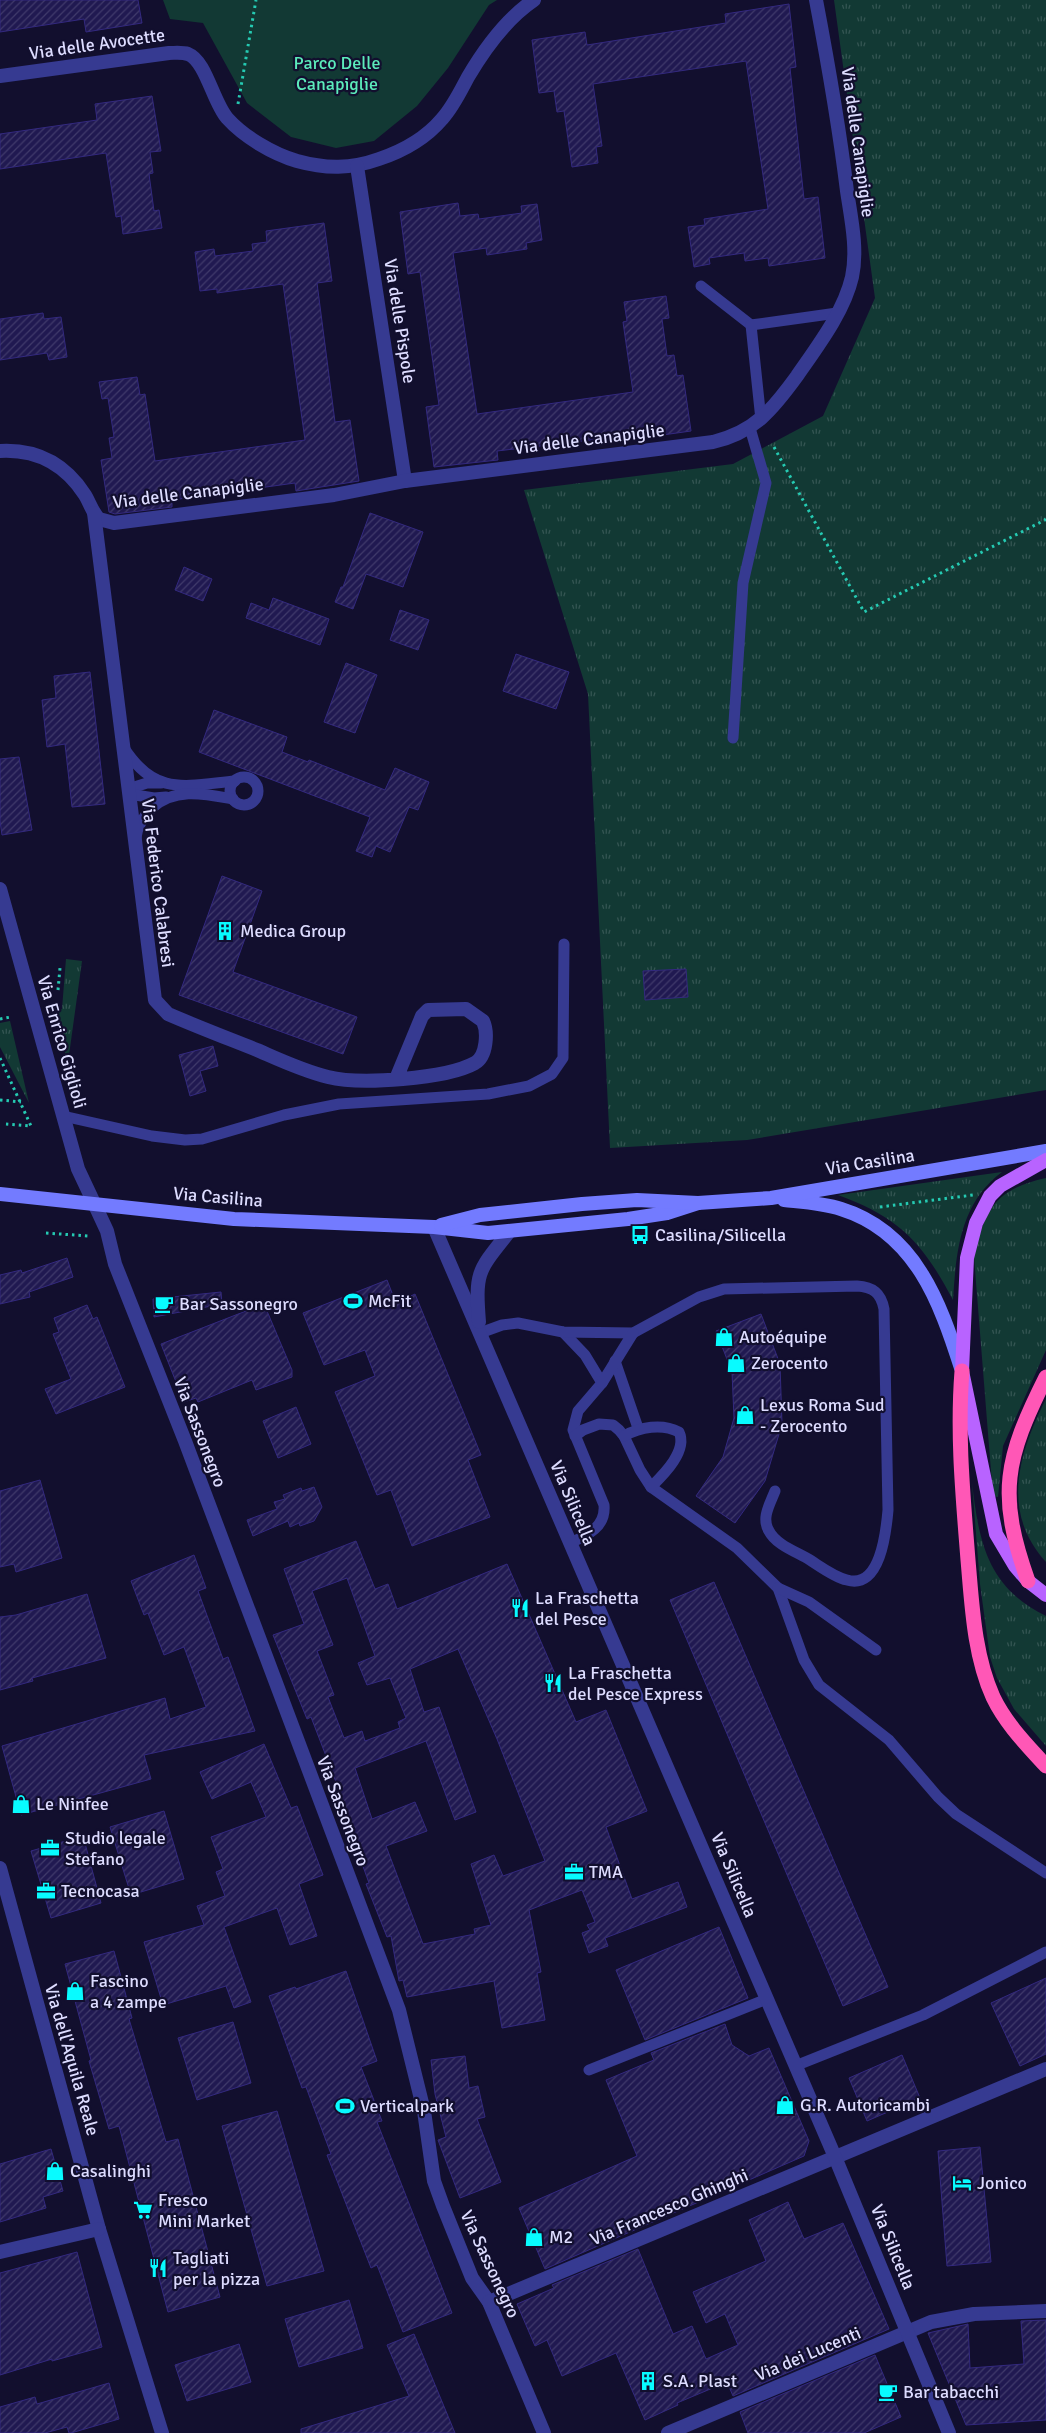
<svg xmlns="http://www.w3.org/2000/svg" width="1046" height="2433" font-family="Signika,sans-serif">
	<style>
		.grass { fill: url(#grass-tufts) }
		.park { fill: #123934 }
		.building { fill: url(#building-hatch); stroke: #33297f; fill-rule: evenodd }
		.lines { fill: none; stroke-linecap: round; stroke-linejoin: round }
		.path { stroke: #25cab2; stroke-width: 3; stroke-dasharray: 2.5 4; stroke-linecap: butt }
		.service { stroke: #363a91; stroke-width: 11 }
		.minor { stroke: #363a91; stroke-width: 14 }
		.tertiary { stroke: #363a91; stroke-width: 14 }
		.secondary { stroke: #737bff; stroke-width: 14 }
		.primary { stroke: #b863ff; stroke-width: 14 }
		.motorway { stroke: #ff57b6; stroke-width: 15 }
		.labels { text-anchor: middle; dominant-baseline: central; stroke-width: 4.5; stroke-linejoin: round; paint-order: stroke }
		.street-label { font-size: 18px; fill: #dddcff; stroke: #120f2e }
		.park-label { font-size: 18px; fill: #5cebbb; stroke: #120f2e }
		.poi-label { font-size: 18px; fill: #dddcff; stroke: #120f2e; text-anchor: start }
	</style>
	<defs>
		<pattern id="grass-tufts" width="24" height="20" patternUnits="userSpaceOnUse" patternTransform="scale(1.25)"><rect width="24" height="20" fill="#123934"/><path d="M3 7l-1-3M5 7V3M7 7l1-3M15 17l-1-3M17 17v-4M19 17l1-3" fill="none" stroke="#345552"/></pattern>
		<pattern id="building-hatch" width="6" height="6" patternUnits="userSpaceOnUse" patternTransform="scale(1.25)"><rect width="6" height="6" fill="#201951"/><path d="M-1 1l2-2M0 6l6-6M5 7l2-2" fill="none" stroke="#403a6b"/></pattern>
	</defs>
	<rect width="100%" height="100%" fill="#120f2e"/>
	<g class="grass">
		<polygon points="834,0 1046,0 1046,1090 747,1140 610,1148 588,694 524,490 733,464 823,416 875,298"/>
		<polygon points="66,959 82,961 69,1055 66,1056 53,1009 62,1009"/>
		<polygon points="10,1021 29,1103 0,1047 0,1023"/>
		<path d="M1002,1172C960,1203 956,1252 953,1300C923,1243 899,1217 838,1195Z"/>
		<path d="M1046,1178V1350L1003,1446L998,1497L993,1496L974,1257C985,1208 996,1189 1046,1178Z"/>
		<path d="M1046,1399V1562C1000,1512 1019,1452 1046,1399Z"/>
		<path d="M972,1483C979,1542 987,1587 1046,1616V1746L1014,1709L997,1678L990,1657L980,1584Z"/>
	</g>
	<polygon class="park" points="163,0 497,0 489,5 448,68 417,106 374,141 336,148 291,137 247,103 203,23 170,19"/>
	<g class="building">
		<polygon points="0,0 138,0 142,23 86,32 84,19 0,32"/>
		<polygon points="789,4 796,67 790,68 804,199 818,197 825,258 769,266 768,258 745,261 744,253 709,258 710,264 694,267 688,227 705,225 704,219 768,209 746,61 593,84 602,146 596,147 598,163 572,167 564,111 557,112 554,91 539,93 532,40 585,32 587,45 726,23 725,14"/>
		<polygon points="152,96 161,151 150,152 153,173 149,174 154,211 159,210 162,228 123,234 121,216 116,217 106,153 0,169 0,134 97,120 95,104"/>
		<polygon points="458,203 460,216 478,214 479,219 522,213 521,206 537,204 542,240 526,243 527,249 487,255 486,248 453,253 477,414 633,392 623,322 627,321 624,302 666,296 669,318 662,319 667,356 674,355 677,376 683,375 691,431 627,440 625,436 497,451 498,460 434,467 426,407 439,405 420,272 408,274 400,212"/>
		<polygon points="324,223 332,281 317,283 335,422 350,420 359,481 296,491 295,483 172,500 172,507 115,514 109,512 101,460 112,458 109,438 114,437 108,398 102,399 99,382 137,377 140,395 145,394 155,461 305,440 283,284 217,293 217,289 200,291 195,252 214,249 215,256 253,251 252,244 267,242 266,231"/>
		<polygon points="43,313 44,319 61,317 67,357 49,360 47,353 0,360 0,319"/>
		<polygon points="370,513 423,532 403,587 366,574 353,609 335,602 341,587 343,587"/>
		<polygon points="184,567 212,579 203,601 175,590"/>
		<polygon points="273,598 329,619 320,645 246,618 251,603 269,610"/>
		<polygon points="400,610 429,620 418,650 390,640"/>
		<polygon points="516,654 569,672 556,709 503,691"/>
		<polygon points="346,663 377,675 355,733 324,722"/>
		<polygon points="90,672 105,804 72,807 65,744 47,747 42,700 56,698 54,676"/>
		<polygon points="214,710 287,737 282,752 308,762 309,760 385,790 395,768 429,782 418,810 409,807 390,852 376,846 372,857 356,851 370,817 199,752"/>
		<polygon points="19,757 32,830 2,835 0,821 0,759"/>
		<polygon points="222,876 262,891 233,972 357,1017 343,1054 179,995"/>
		<polygon points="686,969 688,997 645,1000 643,971"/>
		<polygon points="213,1046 218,1066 200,1071 206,1091 190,1096 179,1055"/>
		<polygon points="67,1258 73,1277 29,1292 30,1297 0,1304 0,1275 21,1270 22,1273"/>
		<polygon points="387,1280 396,1303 415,1294 481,1455 468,1460 490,1517 412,1546 391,1490 377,1495 335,1392 375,1376 365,1350 324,1365 303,1313"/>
		<polygon points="221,1292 222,1304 154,1317 153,1299"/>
		<polygon points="264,1304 292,1370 292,1377 256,1390 252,1380 198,1402 196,1398 184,1402 161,1344"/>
		<polygon points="87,1305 93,1319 97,1317 125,1387 56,1414 45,1389 71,1379 53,1334 59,1332 54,1318"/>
		<polygon points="761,1314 780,1364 782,1424 765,1481 735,1523 696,1496 723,1457 734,1418 732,1372 716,1331"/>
		<polygon points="296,1407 311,1444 278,1458 263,1421"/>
		<polygon points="40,1480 62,1558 16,1572 14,1564 0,1567 0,1491"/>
		<polygon points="314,1487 322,1507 314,1521 300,1526 299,1523 290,1527 288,1521 253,1536 247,1520 277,1509 274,1502 285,1499 283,1495 301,1488 302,1491"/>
		<path d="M356,1541L375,1589L388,1584L397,1609L507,1564L576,1722L606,1710L647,1811L606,1827L632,1899L678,1882L687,1907L605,1938L608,1946L589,1953L582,1933L590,1930L587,1925L595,1922L582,1890L529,1910L541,1972L537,1973L545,2020L502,2028L494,1981L407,1997L403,1980L399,1981L391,1936L387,1937L366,1884L369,1883L333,1783L336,1782L311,1717L307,1719L273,1635L304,1624L284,1569ZM347,1578L375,1656L358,1663L367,1685L390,1678L406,1718L398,1722L400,1728L365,1741L362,1731L344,1738L328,1697L334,1695L317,1651L333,1645L312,1591ZM458,1649L497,1739L545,1861L503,1876L494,1855L471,1864L491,1925L474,1929L475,1934L423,1944L386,1846L427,1831L415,1802L372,1819L355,1768L426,1741L455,1820L476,1812L439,1707L424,1712L410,1669Z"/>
		<polygon points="194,1555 206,1588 198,1591 223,1659 228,1657 255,1731 144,1755 151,1779 21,1815 2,1746 165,1698 170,1719 206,1707 184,1647 164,1655 148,1613 144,1615 131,1581"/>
		<polygon points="714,1582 888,1987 843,2006 670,1600"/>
		<polygon points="87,1594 106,1658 32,1678 33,1681 0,1690 0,1617 16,1615"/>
		<polygon points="264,1744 291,1808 297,1806 323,1875 299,1884 317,1936 290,1945 277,1908 224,1927 251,2002 234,2008 226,1986 163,2005 144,1942 204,1925 197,1906 225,1896 216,1872 223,1869 211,1837 266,1817 251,1782 212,1799 200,1772"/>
		<polygon points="164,1811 184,1879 131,1895 110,1827"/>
		<polygon points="83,1836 101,1903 51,1918 31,1851"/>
		<polygon points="719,1927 748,1998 645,2040 616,1970"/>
		<polygon points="114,1951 132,2018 129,2019 166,2142 178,2139 220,2297 168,2312 119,2126 109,2129 89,2061 91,2060 65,1964"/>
		<polygon points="346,1971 377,2061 361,2067 382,2121 377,2122 452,2313 403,2332 377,2265 371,2268 327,2155 331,2154 306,2087 302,2088 269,1996 295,1987 296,1989"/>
		<polygon points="1046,1978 1046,2054 1020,2066 991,2003"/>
		<polygon points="233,2022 251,2083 197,2100 178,2038"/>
		<polygon points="725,2024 732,2045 749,2056 769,2048 809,2141 804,2156 545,2269 519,2208 637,2156 606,2080 654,2060 651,2053"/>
		<polygon points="902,2055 920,2098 867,2121 849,2078"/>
		<polygon points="465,2056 469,2088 478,2086 485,2117 477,2119 501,2182 460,2198 438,2140 446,2137 435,2094 431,2060"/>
		<polygon points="277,2111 324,2271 267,2286 222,2126"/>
		<polygon points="980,2147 991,2262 947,2266 938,2151"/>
		<polygon points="51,2149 63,2191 43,2197 46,2208 0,2222 0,2164"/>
		<polygon points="788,2202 804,2239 843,2223 889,2329 733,2396 727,2382 677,2403 678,2405 645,2420 616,2353 562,2376 547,2340 535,2346 517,2304 554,2288 552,2285 638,2249 673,2334 692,2326 706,2359 738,2345 725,2314 706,2323 693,2292 766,2261 749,2220"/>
		<polygon points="77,2252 102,2347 52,2361 52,2359 0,2375 0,2273"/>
		<polygon points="349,2300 363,2348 299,2367 285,2319"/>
		<polygon points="1046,2320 1046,2420 966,2425 928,2333 968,2324 970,2368 1024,2364 1021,2321"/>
		<polygon points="414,2334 455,2433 301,2433 301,2429 409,2396 387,2345"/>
		<polygon points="239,2344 251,2382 187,2401 175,2365"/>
		<polygon points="875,2355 901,2417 864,2433 748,2433 740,2412"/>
		<polygon points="109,2383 119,2419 71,2433 69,2433 67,2427 45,2433 0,2433 0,2407 35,2397 37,2404"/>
	</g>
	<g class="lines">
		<g class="path">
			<polyline points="238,104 256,0"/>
			<polyline points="774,447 864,612 1045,520 1046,517"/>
			<polyline points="58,990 60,968"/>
			<polyline points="0,1019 11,1017"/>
			<polyline points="0,1058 31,1126 6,1124"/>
			<polyline points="0,1100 21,1102"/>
			<polyline points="880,1207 973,1195"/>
			<polyline points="46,1233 88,1236"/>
		</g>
		<g class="service">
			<polyline points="701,286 751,325"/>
			<polyline points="761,420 751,325 837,313"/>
			<polyline points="733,738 743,583 766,483 750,428"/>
			<path d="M124,748C155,796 184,786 235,781"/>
			<circle cx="244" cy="791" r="14"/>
			<polyline points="128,789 147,783 161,783"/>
			<polyline points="129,794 154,798 166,797"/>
			<path d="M136,838C137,826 143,817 152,808C175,787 205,794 233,799"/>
			<polyline points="63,1116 152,1136 185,1140 202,1139 284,1115 339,1104 488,1094 529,1086 552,1074 563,1058 564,944"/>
			<path d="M563,1332L585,1355L602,1383L578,1411L573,1430L604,1505C606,1527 588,1535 570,1543"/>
			<path d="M480,1333L502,1325L518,1323L563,1332L633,1333L699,1297L724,1289L857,1286C873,1287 881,1293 884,1309L888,1510C886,1533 880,1590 847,1580C834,1577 821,1567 810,1560C797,1552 776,1545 769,1531C761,1518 770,1504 775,1491"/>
			<polyline points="615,1361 638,1428"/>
			<polyline points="602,1383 633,1333"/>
			<polyline points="575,1436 583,1430 599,1424 613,1425 619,1430 624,1436 640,1470 651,1487 737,1548 778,1588 804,1660 819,1685 889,1740 938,1797 956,1814 1046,1873"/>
			<path d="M624,1436C640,1427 662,1423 679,1432C688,1451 663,1475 651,1487"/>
			<polyline points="778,1588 809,1602 876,1650"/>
			<polyline points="795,2066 923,2015 1046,1952"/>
			<polyline points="589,2070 767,1999"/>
		</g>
		<g class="minor">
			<path d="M0,76L169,53C175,53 182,52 188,54C206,61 213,102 227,118C244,137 273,154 297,161C326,169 351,169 379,159C403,151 425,139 442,119C453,107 460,92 468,77C485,48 506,19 534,0"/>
			<polyline points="357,166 405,481"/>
			<path d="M0,451C37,449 65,464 85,495C90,503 92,512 99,519L114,523L334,495L405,481L713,442C755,432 773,409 797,376C817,347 844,312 852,277C858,249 851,218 847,191C839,126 828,63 816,0"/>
			<path d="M94,513L155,1000L168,1014C198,1027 227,1038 257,1050C280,1060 303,1071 328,1077C360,1085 446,1079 475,1063C487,1056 488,1032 483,1021L466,1009L428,1010L422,1016L396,1079"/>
			<polyline points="94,1203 107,1231 115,1264 185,1441 399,2010 424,2111 434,2181 443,2206 472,2278 489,2302 544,2433"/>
			<polyline points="0,1868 99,2229 162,2433"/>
			<polyline points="0,2252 99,2229"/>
			<polyline points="489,2302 1046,2069"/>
			<polyline points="668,2433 931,2322 974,2314 1046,2311"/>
		</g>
		<g class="tertiary">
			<polyline points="0,889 78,1169 94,1203"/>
			<polyline points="434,1227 835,2157 949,2433"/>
			<path d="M479,1322C475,1271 478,1271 509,1232"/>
		</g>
		<g class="secondary">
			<polyline points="0,1194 234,1219 434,1227 488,1233 628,1219 667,1213 698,1203"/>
			<path d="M784,1200C803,1202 823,1203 841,1209C915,1232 940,1302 961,1368"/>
			<polyline points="441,1225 480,1215 582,1204 637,1200 698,1203 771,1198 1046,1151"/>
		</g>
		<polyline class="primary" points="1046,1160 1000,1186 990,1196 976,1223 967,1258 962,1371 996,1534 1015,1566 1028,1581 1046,1595"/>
		<g class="motorway">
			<path d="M962,1371C957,1435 963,1496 968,1560C972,1605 974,1655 993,1697C1006,1724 1026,1744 1046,1766"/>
			<path d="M1028,1581C997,1494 1005,1459 1046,1377"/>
		</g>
	</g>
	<defs>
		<g id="building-bare" transform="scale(1.5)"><path d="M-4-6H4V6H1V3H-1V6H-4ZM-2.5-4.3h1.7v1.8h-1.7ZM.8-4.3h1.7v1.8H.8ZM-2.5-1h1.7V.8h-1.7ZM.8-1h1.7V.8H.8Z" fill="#08fbff" stroke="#120f2e" stroke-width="2.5" paint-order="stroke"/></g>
		<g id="bus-bare" transform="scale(1.5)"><path d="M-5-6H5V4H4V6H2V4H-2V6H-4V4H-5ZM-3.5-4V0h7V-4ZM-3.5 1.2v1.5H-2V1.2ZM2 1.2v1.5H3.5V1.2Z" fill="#08fbff" stroke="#120f2e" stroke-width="2.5" paint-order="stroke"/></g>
		<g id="stadium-bare" transform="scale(1.5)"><path d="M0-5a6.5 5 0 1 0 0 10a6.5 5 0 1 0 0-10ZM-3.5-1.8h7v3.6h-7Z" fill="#08fbff" stroke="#120f2e" stroke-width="2.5" paint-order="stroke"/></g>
		<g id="cafe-bare" transform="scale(1.5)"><path d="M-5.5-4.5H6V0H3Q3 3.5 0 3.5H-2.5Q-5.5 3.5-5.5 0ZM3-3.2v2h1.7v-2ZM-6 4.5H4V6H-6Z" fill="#08fbff" stroke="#120f2e" stroke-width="2.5" paint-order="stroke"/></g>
		<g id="shop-bare" transform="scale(1.5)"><path d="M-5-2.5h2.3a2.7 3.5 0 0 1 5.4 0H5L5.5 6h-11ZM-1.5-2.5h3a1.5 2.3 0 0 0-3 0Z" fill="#08fbff" stroke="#120f2e" stroke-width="2.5" paint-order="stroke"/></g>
		<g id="restaurant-bare" transform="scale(1.5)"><path d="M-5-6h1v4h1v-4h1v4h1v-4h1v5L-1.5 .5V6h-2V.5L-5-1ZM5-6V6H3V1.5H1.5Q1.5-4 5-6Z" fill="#08fbff" stroke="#120f2e" stroke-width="2.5" paint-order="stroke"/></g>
		<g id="office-bare" transform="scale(1.5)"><path d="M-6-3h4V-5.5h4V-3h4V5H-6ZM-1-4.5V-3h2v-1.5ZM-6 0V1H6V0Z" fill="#08fbff" stroke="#120f2e" stroke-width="2.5" paint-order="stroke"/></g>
		<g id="hotel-bare" transform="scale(1.5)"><path d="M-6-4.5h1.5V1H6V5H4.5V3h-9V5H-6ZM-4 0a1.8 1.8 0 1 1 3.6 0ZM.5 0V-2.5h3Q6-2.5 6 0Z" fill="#08fbff" stroke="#120f2e" stroke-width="2.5" paint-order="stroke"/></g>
		<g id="supermarket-bare" transform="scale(1.5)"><path d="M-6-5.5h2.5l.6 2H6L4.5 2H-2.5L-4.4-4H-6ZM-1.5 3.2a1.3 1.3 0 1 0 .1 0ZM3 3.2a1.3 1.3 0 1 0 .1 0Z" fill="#08fbff" stroke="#120f2e" stroke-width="2.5" paint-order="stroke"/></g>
	</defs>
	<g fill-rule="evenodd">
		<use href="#building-bare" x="225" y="931"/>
		<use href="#bus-bare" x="640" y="1235"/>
		<use href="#stadium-bare" x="353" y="1301"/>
		<use href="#cafe-bare" x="164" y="1304"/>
		<use href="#shop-bare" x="724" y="1337"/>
		<use href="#shop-bare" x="736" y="1363"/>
		<use href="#shop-bare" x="745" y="1415"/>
		<use href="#restaurant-bare" x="520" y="1608"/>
		<use href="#restaurant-bare" x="553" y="1683"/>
		<use href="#shop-bare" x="21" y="1804"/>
		<use href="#office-bare" x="50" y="1848"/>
		<use href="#office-bare" x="574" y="1872"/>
		<use href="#office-bare" x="46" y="1891"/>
		<use href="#shop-bare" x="75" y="1991"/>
		<use href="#shop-bare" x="785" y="2105"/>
		<use href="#stadium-bare" x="345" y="2106"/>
		<use href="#shop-bare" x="55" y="2171"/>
		<use href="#hotel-bare" x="962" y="2183"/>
		<use href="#supermarket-bare" x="143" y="2210"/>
		<use href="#shop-bare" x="534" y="2237"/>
		<use href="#restaurant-bare" x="158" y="2268"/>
		<use href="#building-bare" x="648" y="2381"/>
		<use href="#cafe-bare" x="888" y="2392"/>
	</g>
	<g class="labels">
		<g class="street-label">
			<text transform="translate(97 44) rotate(-8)">Via delle Avocette</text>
			<text transform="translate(858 142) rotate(82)">Via delle Canapiglie</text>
			<text transform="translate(400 321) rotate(81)">Via delle Pispole</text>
			<text transform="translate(589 439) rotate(-7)">Via delle Canapiglie</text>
			<text transform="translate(188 493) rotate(-7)">Via delle Canapiglie</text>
			<text transform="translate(158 883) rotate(83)">Via Federico Calabresi</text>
			<text transform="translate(62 1042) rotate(74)">Via Enrico Giglioli</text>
			<text transform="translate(870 1162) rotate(-9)">Via Casilina</text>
			<text transform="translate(218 1197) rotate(5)">Via Casilina</text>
			<text transform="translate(200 1432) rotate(69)">Via Sassonegro</text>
			<text transform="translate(573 1503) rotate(67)">Via Silicella</text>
			<text transform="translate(343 1811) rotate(69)">Via Sassonegro</text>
			<text transform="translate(734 1875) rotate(67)">Via Silicella</text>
			<text transform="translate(72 2060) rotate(74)">Via dell'Aquila Reale</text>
			<text transform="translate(669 2207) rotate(-23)">Via Francesco Ghinghi</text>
			<text transform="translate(893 2247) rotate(68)">Via Silicella</text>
			<text transform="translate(490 2264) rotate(65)">Via Sassonegro</text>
			<text transform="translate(808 2354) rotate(-23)">Via dei Lucenti</text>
		</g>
		<g class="park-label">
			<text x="337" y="63">Parco Delle<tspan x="337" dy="21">Canapiglie</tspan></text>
		</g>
		<g class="poi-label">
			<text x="240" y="931">Medica Group</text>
			<text x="655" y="1235">Casilina/Silicella</text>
			<text x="368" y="1301">McFit</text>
			<text x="179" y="1304">Bar Sassonegro</text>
			<text x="739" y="1337">Autoéquipe</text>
			<text x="751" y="1363">Zerocento</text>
			<text x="760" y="1405">Lexus Roma Sud<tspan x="760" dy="21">- Zerocento</tspan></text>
			<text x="535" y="1598">La Fraschetta<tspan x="535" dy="21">del Pesce</tspan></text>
			<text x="568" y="1673">La Fraschetta<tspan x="568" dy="21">del Pesce Express</tspan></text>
			<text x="36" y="1804">Le Ninfee</text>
			<text x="65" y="1838">Studio legale<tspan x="65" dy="21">Stefano</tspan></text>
			<text x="589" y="1872">TMA</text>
			<text x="61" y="1891">Tecnocasa</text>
			<text x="90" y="1981">Fascino<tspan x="90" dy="21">a 4 zampe</tspan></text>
			<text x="800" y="2105">G.R. Autoricambi</text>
			<text x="360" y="2106">Verticalpark</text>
			<text x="70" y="2171">Casalinghi</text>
			<text x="977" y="2183">Jonico</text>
			<text x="158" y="2200">Fresco<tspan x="158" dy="21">Mini Market</tspan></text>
			<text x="549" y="2237">M2</text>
			<text x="173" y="2258">Tagliati<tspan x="173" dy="21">per la pizza</tspan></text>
			<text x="663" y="2381">S.A. Plast</text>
			<text x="903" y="2392">Bar tabacchi</text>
		</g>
	</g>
</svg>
